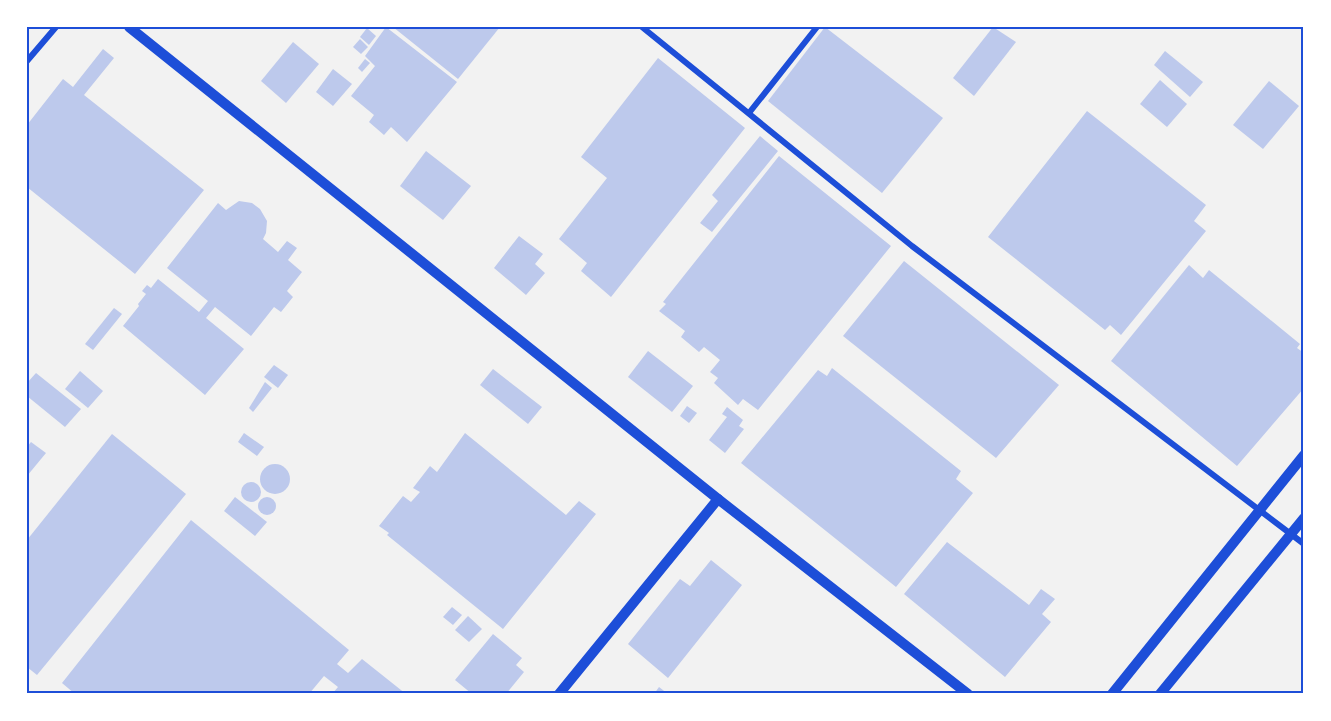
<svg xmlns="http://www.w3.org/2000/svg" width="1331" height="721" font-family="'DejaVu Sans',sans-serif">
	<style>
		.building { fill: #bdc9ec }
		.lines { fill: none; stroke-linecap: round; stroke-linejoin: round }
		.minor { stroke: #1d4ed8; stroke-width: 6 }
		.tertiary { stroke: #1d4ed8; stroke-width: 10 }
		.neatline { fill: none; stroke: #1d4ed8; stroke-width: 2 }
	</style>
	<rect width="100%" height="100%" fill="#f2f2f2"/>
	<g class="building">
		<polygon points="386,27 457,82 407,142 391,127 384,135 369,122 374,115 351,96 375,66 365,56"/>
		<polygon points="393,27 500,27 458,79"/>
		<polygon points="825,27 943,118 882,193 768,101"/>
		<polygon points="993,27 1016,42 974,96 953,78"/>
		<polygon points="367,28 376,36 369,45 360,37"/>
		<polygon points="360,39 368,47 361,54 353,47"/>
		<polygon points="293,42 319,64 286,103 261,81"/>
		<polygon points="103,49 114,58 84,95 204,190 135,274 27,187 27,125 63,79 73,87"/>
		<polygon points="1165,51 1203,82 1190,97 1154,65"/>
		<polygon points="658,58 745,128 611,297 581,271 587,263 559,239 607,178 581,157"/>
		<polygon points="365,59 370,63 362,72 358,68"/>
		<polygon points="333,69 352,84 333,106 316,92"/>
		<polygon points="1160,80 1187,104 1167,127 1140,104"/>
		<polygon points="1269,81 1299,106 1263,149 1233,125"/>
		<polygon points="1087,111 1206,205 1194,221 1206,231 1121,335 1110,325 1105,330 988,237"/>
		<polygon points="760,136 778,151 712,232 700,223 718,201 712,195"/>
		<polygon points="426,151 471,186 443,220 400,186"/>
		<polygon points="779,156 891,246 758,410 743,399 738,405 714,383 718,378 710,372 720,360 704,347 699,352 681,337 685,331 659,311 666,304 663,302"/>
		<polygon points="239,201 252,203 260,209 267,221 266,233 263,239 278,252 287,241 297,248 288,260 302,272 287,291 293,297 281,312 274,307 251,336 215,307 206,318 244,349 205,395 123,326 139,306 138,304 146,294 142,291 147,285 151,288 158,279 199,312 208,301 167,268 218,203 226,210"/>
		<polygon points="519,236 543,254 535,264 545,273 526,295 494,268"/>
		<polygon points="904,261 1059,385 996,458 843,336"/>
		<polygon points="1189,265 1203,278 1209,270 1300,344 1297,348 1304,353 1304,388 1237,466 1111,361"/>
		<polygon points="114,308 122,314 93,350 85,344"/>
		<polygon points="648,351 693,386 672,412 628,377"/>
		<polygon points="274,365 288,375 278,388 264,377"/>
		<polygon points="832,368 961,471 956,479 973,493 896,587 741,463 818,370 827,376"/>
		<polygon points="493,369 542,407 528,424 480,385"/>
		<polygon points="80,371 103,391 88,408 65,389"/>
		<polygon points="36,373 81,409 65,427 27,396 27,383"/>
		<polygon points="265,382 272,388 253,412 249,408"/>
		<polygon points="687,406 697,413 689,423 680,416"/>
		<polygon points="727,407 743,420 739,426 744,429 725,453 709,440 727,417 722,414"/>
		<polygon points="244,433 264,447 257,456 238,442"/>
		<polygon points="465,433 566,515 579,501 596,514 503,629 387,535 389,533 379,526 403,496 411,502 420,492 413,488 430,466 437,472"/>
		<polygon points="112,434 186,494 37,675 27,667 27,540"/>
		<polygon points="31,442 46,453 27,476 27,447"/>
		<circle cx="275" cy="479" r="15"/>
		<circle cx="251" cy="492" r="10"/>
		<circle cx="267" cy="506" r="9"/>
		<polygon points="235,497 267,522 255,536 224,511"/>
		<polygon points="191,520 349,650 337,664 348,673 362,659 406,694 332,694 338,687 324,676 309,694 75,694 62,683"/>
		<polygon points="947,542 1029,605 1041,589 1055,599 1042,614 1051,622 1005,677 904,594"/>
		<polygon points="711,560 742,585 668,678 628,644 680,579 690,586"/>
		<polygon points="452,607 462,615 453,625 443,617"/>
		<polygon points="468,616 482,629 469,642 455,630"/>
		<polygon points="493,634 522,658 516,665 524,672 506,694 472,694 455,680"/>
		<polygon points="659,687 668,694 654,694"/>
	</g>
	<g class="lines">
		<g class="minor">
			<polyline points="642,27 912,246 1304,544"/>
			<polyline points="27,61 56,27"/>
			<polyline points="749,113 817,27"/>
		</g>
		<g class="tertiary">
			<polyline points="129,27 718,499 968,694"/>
			<polyline points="559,694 718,499"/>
			<polyline points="1112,694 1304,455"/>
			<polyline points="1160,694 1304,518"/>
		</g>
	</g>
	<rect width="1331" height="721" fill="none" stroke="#ffffff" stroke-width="57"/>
	<rect x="28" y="28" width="1274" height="664" class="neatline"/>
</svg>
